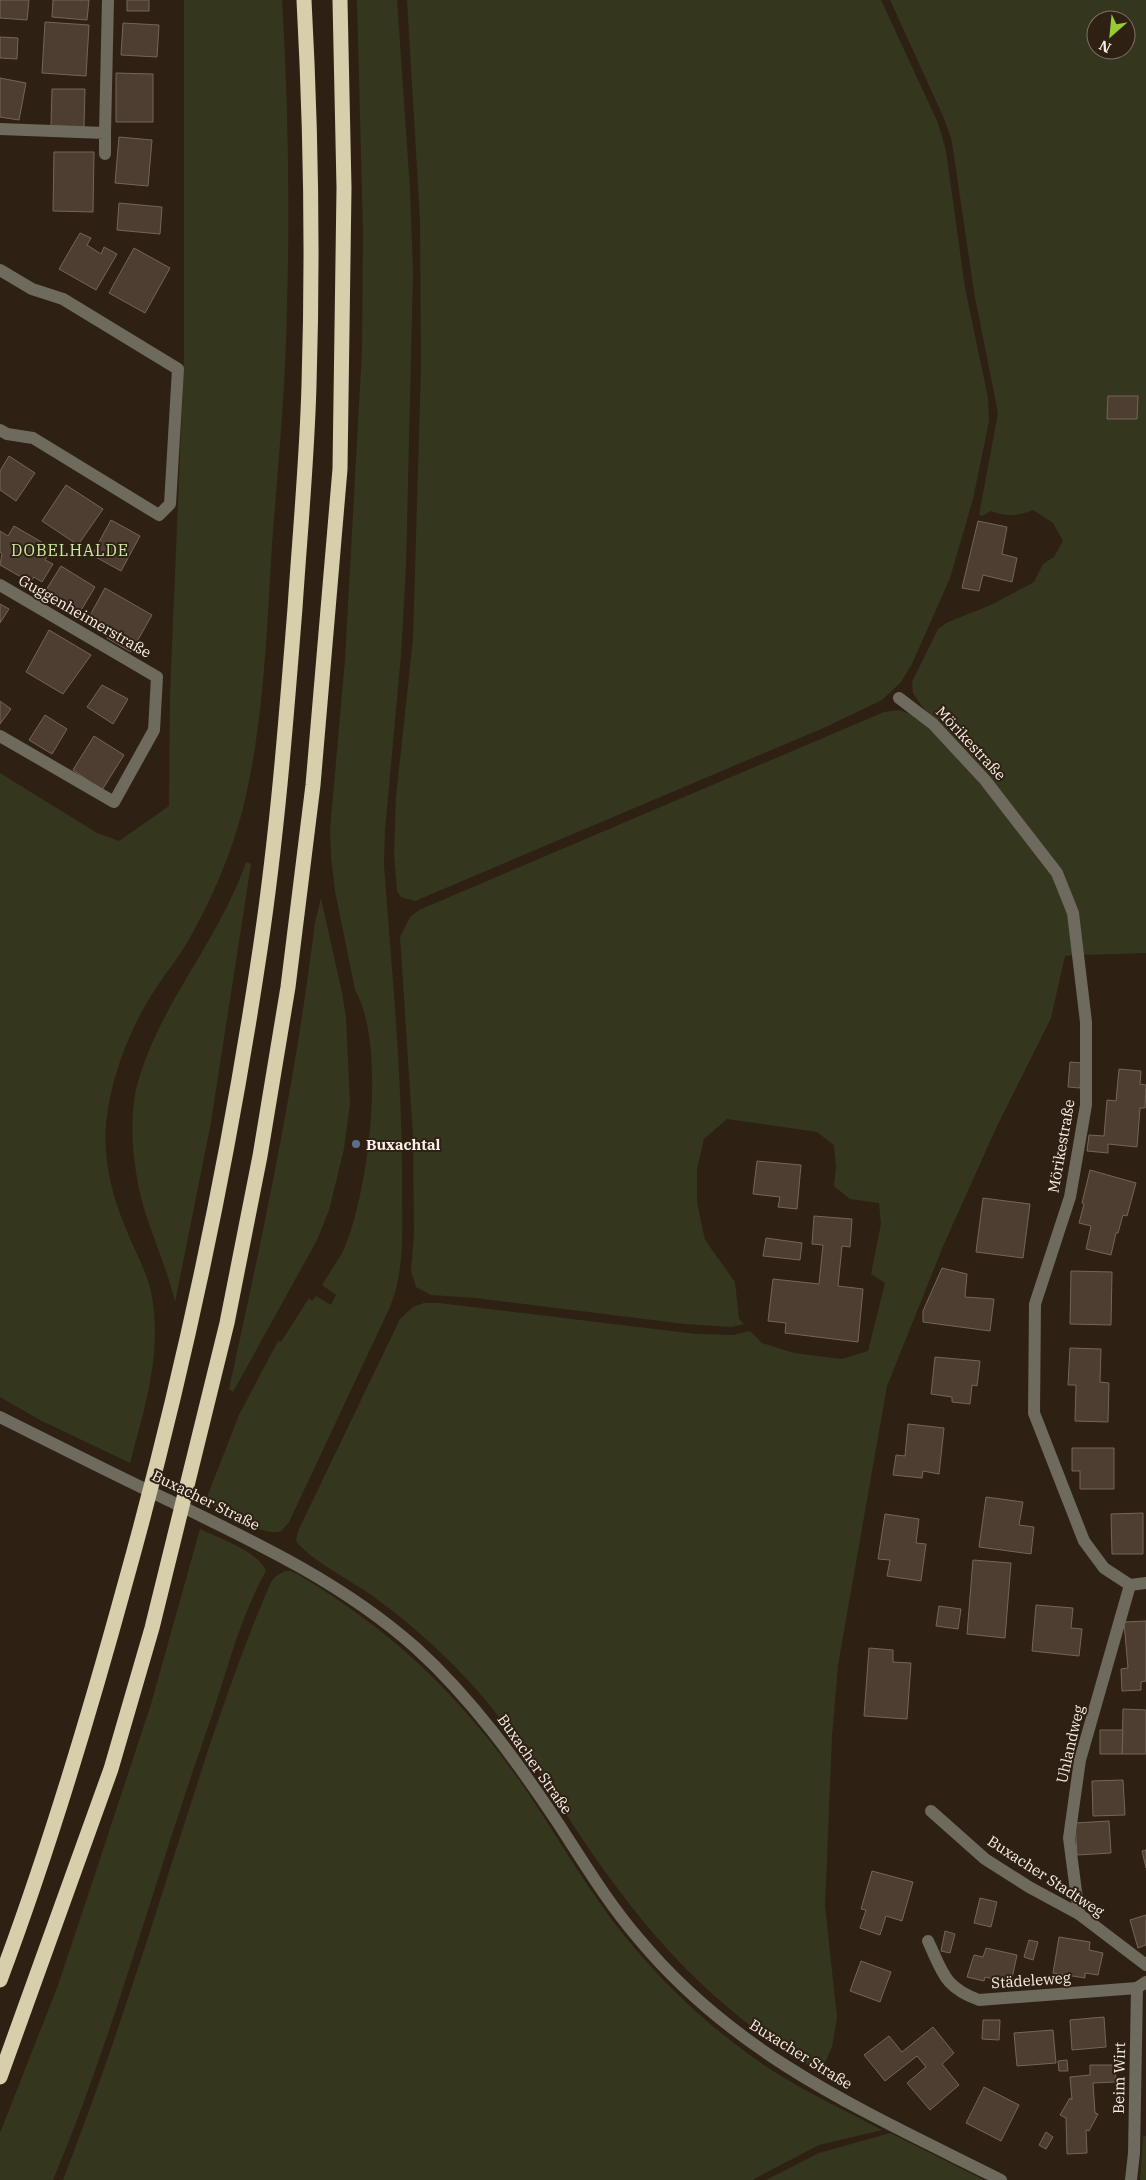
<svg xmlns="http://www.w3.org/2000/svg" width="1146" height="2180" font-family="'IBM Plex Serif',serif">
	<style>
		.green { fill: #35361e; fill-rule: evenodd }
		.building { fill: #4d3e31; stroke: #756556 }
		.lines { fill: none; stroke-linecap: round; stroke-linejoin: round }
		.street { stroke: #6e6a5d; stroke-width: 12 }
		.highway { stroke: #d7ceac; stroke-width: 15 }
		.service-dot { fill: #5c6f8a; stroke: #2e2114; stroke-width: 2 }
		.labels { text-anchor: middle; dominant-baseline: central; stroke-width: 4; stroke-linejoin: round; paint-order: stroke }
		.street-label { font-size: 15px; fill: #f9efe7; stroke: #2e2114 }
		.poi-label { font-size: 15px; font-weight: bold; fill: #f9efe7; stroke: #2e2114; text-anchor: start }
		.neighbourhood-label { font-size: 16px; letter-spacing: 1px; fill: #cdeca3; stroke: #2e2114 }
	</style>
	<rect width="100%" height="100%" fill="#2e2114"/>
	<g class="green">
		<path d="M184,0H282C288,100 290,203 287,303C286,384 278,465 272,545C266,638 264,733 239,823C227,864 209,904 188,941C179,957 168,970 158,985C134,1021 117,1061 109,1103C100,1147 109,1188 126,1229C134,1250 146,1269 151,1292C163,1350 145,1407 130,1463L40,1420L0,1397V773L97,833L119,841L169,806L170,695L184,357Z"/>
		<path d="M357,0H397L410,190L413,272L406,566L401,655L385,830L384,865C392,974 403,1083 402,1192C402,1231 405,1273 389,1309L289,1522C287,1524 284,1529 281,1531C266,1539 220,1509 205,1502L239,1415L278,1341L281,1342L309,1298L312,1301L316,1296L331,1305L336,1295L322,1285C329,1273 338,1261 344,1249C369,1191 387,1045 355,990L335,891L331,857L330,830L345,660L362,350L363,232Z"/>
		<polygon points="407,0 881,0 938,123 946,151 965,288 988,398 989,421 973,499 950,578 912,664 901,682 882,700 828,726 415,901 401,897 397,891 394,854 396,797 413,639 421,366 420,219"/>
		<path d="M890,0H1146V953L1081,955L1057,865L1011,805L924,709L913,693L912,682L938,629L948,622L991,605L1034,582L1043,564L1054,557L1063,541L1053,523L1033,510C1018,516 1006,517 991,511L982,516L979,515L998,413L974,292L954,156L951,138L943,116ZM1096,20H1126V50H1096Z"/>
		<path d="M899,710L916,716L944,741L1034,847L1064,895L1074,955L1065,956L1051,1018L997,1126L944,1244L887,1386L838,1665L832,1736L825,1906L837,2017L832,2047L821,2072C738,2026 671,1961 615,1885C563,1816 524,1739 464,1676C436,1646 403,1618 370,1594C351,1581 308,1558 296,1541L298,1531L400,1319L413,1307L424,1303H439L696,1334L733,1335L750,1331L762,1343L794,1353L842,1359L868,1351L885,1283L871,1274L881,1224L879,1203L850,1199L834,1186L836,1167L834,1145L817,1132L727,1119L704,1139L697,1169V1203L705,1240L735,1282L739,1319L744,1324L732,1327L685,1324L477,1298L431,1295L416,1287L411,1271L414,1234L413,1136L400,937L410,917L419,910L884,712Z"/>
		<path d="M246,862L251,864L211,1122L175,1302C165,1258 142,1218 136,1172C131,1140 130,1106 140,1075C164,999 220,938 246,862Z"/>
		<path d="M321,898L342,993L346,1018L350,1104L344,1149L329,1210L317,1240L233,1392L229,1389C263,1234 296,1080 315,922Z"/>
		<path d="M200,1529C219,1538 259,1552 266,1571C239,1618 226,1676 208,1727C155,1877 115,2033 53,2180H0V2133L57,1988L99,1862L151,1704Z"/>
		<path d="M285,1571H291L299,1575C396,1634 459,1694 524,1787C560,1840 591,1897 633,1946C672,1993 719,2035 770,2069C806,2092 844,2110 882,2130L819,2145L752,2180H63C99,2087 131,1992 161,1897C195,1791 227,1684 271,1582L276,1576Z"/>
		<polygon points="890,2133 984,2180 766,2180 819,2153"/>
		<polygon points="1143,2136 1146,2136 1146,2180 1140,2180"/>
	</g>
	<g class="building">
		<polygon points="0,0 29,0 27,20 0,18"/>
		<polygon points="53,0 89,0 87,20 52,17"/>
		<rect x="127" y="0" width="22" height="11"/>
		<polygon points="45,22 89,25 86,76 42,73"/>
		<polygon points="123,23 159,25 157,57 121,55"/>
		<polygon points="0,37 18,38 17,59 0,58"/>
		<polygon points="116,73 153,74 153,122 116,122"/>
		<polygon points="0,78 26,83 19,120 0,117"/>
		<polygon points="52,89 85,89 84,127 51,126"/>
		<polygon points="119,137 152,140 148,186 115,183"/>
		<polygon points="54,152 94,152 93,212 53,211"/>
		<polygon points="119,203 162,207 160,234 117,230"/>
		<polygon points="80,233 91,238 87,245 101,254 104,247 117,254 96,290 59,269"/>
		<polygon points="134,248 170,268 145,313 109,293"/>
		<polygon points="1108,396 1138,396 1137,419 1107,419"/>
		<polygon points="9,456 35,473 16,501 0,490 0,471"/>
		<polygon points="66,485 103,509 78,545 42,521"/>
		<polygon points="111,520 140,536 121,571 92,555"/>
		<polygon points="978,521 1007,527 1002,554 1017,558 1012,582 983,575 979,591 962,588"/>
		<polygon points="14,526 52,548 45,560 53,564 42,582 34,577 30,582 0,565 2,554 0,552 0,531 8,536"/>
		<polygon points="61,566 95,587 80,612 46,590"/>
		<polygon points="105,588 152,615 131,652 107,638 111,631 88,619"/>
		<polygon points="0,604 9,609 0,623"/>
		<polygon points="49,630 91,655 63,694 26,672"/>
		<polygon points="102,685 128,699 113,724 87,707"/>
		<polygon points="0,701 11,709 0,724"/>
		<polygon points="45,715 67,729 52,754 29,740"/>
		<polygon points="94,736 124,755 102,790 73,770"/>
		<polygon points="1070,1062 1082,1063 1080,1088 1068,1087"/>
		<polygon points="1119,1069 1141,1071 1140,1084 1146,1085 1145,1108 1140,1108 1137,1147 1108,1144 1108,1153 1087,1151 1089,1135 1104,1136 1107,1100 1116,1101"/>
		<polygon points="757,1161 801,1165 797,1209 778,1207 780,1197 753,1194"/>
		<polygon points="1090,1170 1136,1183 1127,1216 1123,1215 1118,1233 1116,1233 1111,1255 1086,1249 1091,1226 1079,1223 1084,1204 1082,1203"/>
		<polygon points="983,1198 1030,1204 1023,1258 976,1252"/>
		<polygon points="814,1216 852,1219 850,1247 842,1246 838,1286 863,1289 858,1342 785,1333 786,1323 768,1321 773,1279 819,1284 823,1245 812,1244"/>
		<polygon points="766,1238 802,1243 800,1260 763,1256"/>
		<polygon points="942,1268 967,1274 965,1297 994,1299 990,1331 923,1322 923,1311"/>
		<polygon points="1071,1271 1112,1272 1111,1325 1070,1324"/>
		<polygon points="1070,1348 1101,1349 1100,1382 1109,1383 1108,1422 1075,1421 1076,1385 1068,1385"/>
		<polygon points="935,1357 980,1361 977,1386 972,1385 970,1404 952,1402 952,1397 931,1394"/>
		<polygon points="908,1424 944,1428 939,1474 923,1471 922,1478 893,1475 896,1455 905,1456"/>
		<polygon points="1072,1448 1114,1448 1114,1489 1080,1489 1080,1471 1072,1471"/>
		<polygon points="986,1497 1023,1502 1019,1525 1034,1527 1031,1554 979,1547"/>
		<polygon points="1143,1513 1143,1554 1112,1554 1111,1514"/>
		<polygon points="885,1514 919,1519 916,1543 926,1544 921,1581 887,1576 890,1560 878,1559"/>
		<polygon points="973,1560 1011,1563 1005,1638 967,1634"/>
		<polygon points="1036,1605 1073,1608 1071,1628 1082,1629 1079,1656 1032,1651"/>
		<polygon points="939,1606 961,1609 958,1629 936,1626"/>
		<polygon points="1146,1621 1146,1681 1141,1682 1141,1690 1122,1691 1121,1669 1128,1668 1124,1622"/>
		<polygon points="869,1648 893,1650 893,1662 911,1663 907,1719 864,1716"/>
		<polygon points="1123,1709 1146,1710 1146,1754 1122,1754"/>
		<polygon points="1100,1730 1123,1730 1122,1754 1100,1754"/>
		<polygon points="1123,1780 1125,1815 1093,1816 1092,1781"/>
		<polygon points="1109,1821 1111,1853 1077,1855 1075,1823"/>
		<polygon points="1146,1850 1146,1868 1142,1851"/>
		<polygon points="872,1871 913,1882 902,1921 886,1916 880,1935 860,1928 866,1910 861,1909"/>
		<polygon points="980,1898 997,1902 991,1927 974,1923"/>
		<polygon points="1146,1915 1146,1945 1138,1948 1130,1920"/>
		<polygon points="945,1931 955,1934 950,1953 941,1951"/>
		<polygon points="1059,1937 1090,1942 1089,1950 1103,1953 1098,1975 1085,1973 1085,1978 1053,1973"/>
		<polygon points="1029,1940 1038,1942 1033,1960 1024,1957"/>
		<polygon points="986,1948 1017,1955 1011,1983 985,1977 984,1981 967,1977 974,1955 983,1957"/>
		<polygon points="861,1961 891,1972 880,2002 850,1991"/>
		<polygon points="1104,2017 1106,2047 1072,2050 1070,2020"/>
		<polygon points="983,2020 1000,2020 999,2040 982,2039"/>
		<polygon points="933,2027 954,2053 942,2064 959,2085 930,2110 907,2083 926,2067 917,2056 885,2081 864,2055 889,2036 902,2052"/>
		<polygon points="1053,2030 1056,2063 1017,2066 1014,2033"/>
		<polygon points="1067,2060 1068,2071 1059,2071 1058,2061"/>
		<polygon points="1090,2065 1115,2065 1116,2082 1093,2083 1095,2113 1098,2114 1089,2131 1086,2130 1087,2153 1067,2154 1066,2118 1060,2115 1070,2098 1072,2100 1070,2077 1090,2075"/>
		<polygon points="984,2087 1019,2105 1001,2141 966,2123"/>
		<polygon points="1046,2132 1053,2137 1046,2149 1039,2145"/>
	</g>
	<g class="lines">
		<g class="street">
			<polyline points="0,129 105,133 105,154"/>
			<polyline points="105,133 108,0"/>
			<polyline points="0,270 32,289 63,299 178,369 170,504 159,515 33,438 7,434 0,430"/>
			<polyline points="0,585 157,677 154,730 114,802 0,736"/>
			<polyline points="899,698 933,724 985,780 1057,873 1073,913 1086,1022 1086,1105 1070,1197 1035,1304 1034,1413 1084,1541 1104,1568 1130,1585 1146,1583"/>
			<path d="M0,1417C56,1445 111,1473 168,1500C255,1542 343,1583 416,1648C472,1699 516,1760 558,1823C584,1863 608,1903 639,1939C738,2058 866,2112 1001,2180"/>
			<polyline points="931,1811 985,1859 1029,1887 1079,1914 1146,1965"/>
			<polyline points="1079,1914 1069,1838 1080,1760 1130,1585"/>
			<path d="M928,1941C943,1973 944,1987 979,2000L1137,1988"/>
			<polyline points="1131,2180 1134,2153 1137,1988 1146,1982"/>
		</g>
		<g class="highway">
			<path d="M0,1980C49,1850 88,1719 125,1584C183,1376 228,1164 260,950C277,837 286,722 295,608C300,533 307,459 309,385C313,257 311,128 304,0"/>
			<polyline points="0,2077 111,1769 152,1628 227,1323 260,1156 288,987 313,785 340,469 344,188 340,0"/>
		</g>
	</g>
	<circle class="service-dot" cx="356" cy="1144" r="5"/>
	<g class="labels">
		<g class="street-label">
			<text transform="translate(85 616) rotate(30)">Guggenheimerstraße</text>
			<text transform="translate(971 743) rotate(47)">Mörikestraße</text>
			<text transform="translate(1061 1146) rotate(-80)">Mörikestraße</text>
			<text transform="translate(206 1500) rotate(26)">Buxacher Straße</text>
			<text transform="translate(1070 1744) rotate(-77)">Uhlandweg</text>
			<text transform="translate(535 1764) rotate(55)">Buxacher Straße</text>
			<text transform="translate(1046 1876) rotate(33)">Buxacher Stadtweg</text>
			<text transform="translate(1031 1980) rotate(-4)">Städeleweg</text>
			<text transform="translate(801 2054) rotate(32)">Buxacher Straße</text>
			<text transform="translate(1119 2078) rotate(-89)">Beim Wirt</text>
		</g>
		<g class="poi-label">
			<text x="366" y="1144">Buxachtal</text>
		</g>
		<g class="neighbourhood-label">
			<text x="70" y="550">DOBELHALDE</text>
		</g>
	</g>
	<g transform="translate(1111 35) rotate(207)"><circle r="24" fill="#2e2114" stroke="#7f7368"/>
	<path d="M0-4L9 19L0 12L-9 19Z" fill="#98cb36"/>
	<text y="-8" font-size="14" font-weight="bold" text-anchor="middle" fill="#f9efe7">N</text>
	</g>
</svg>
